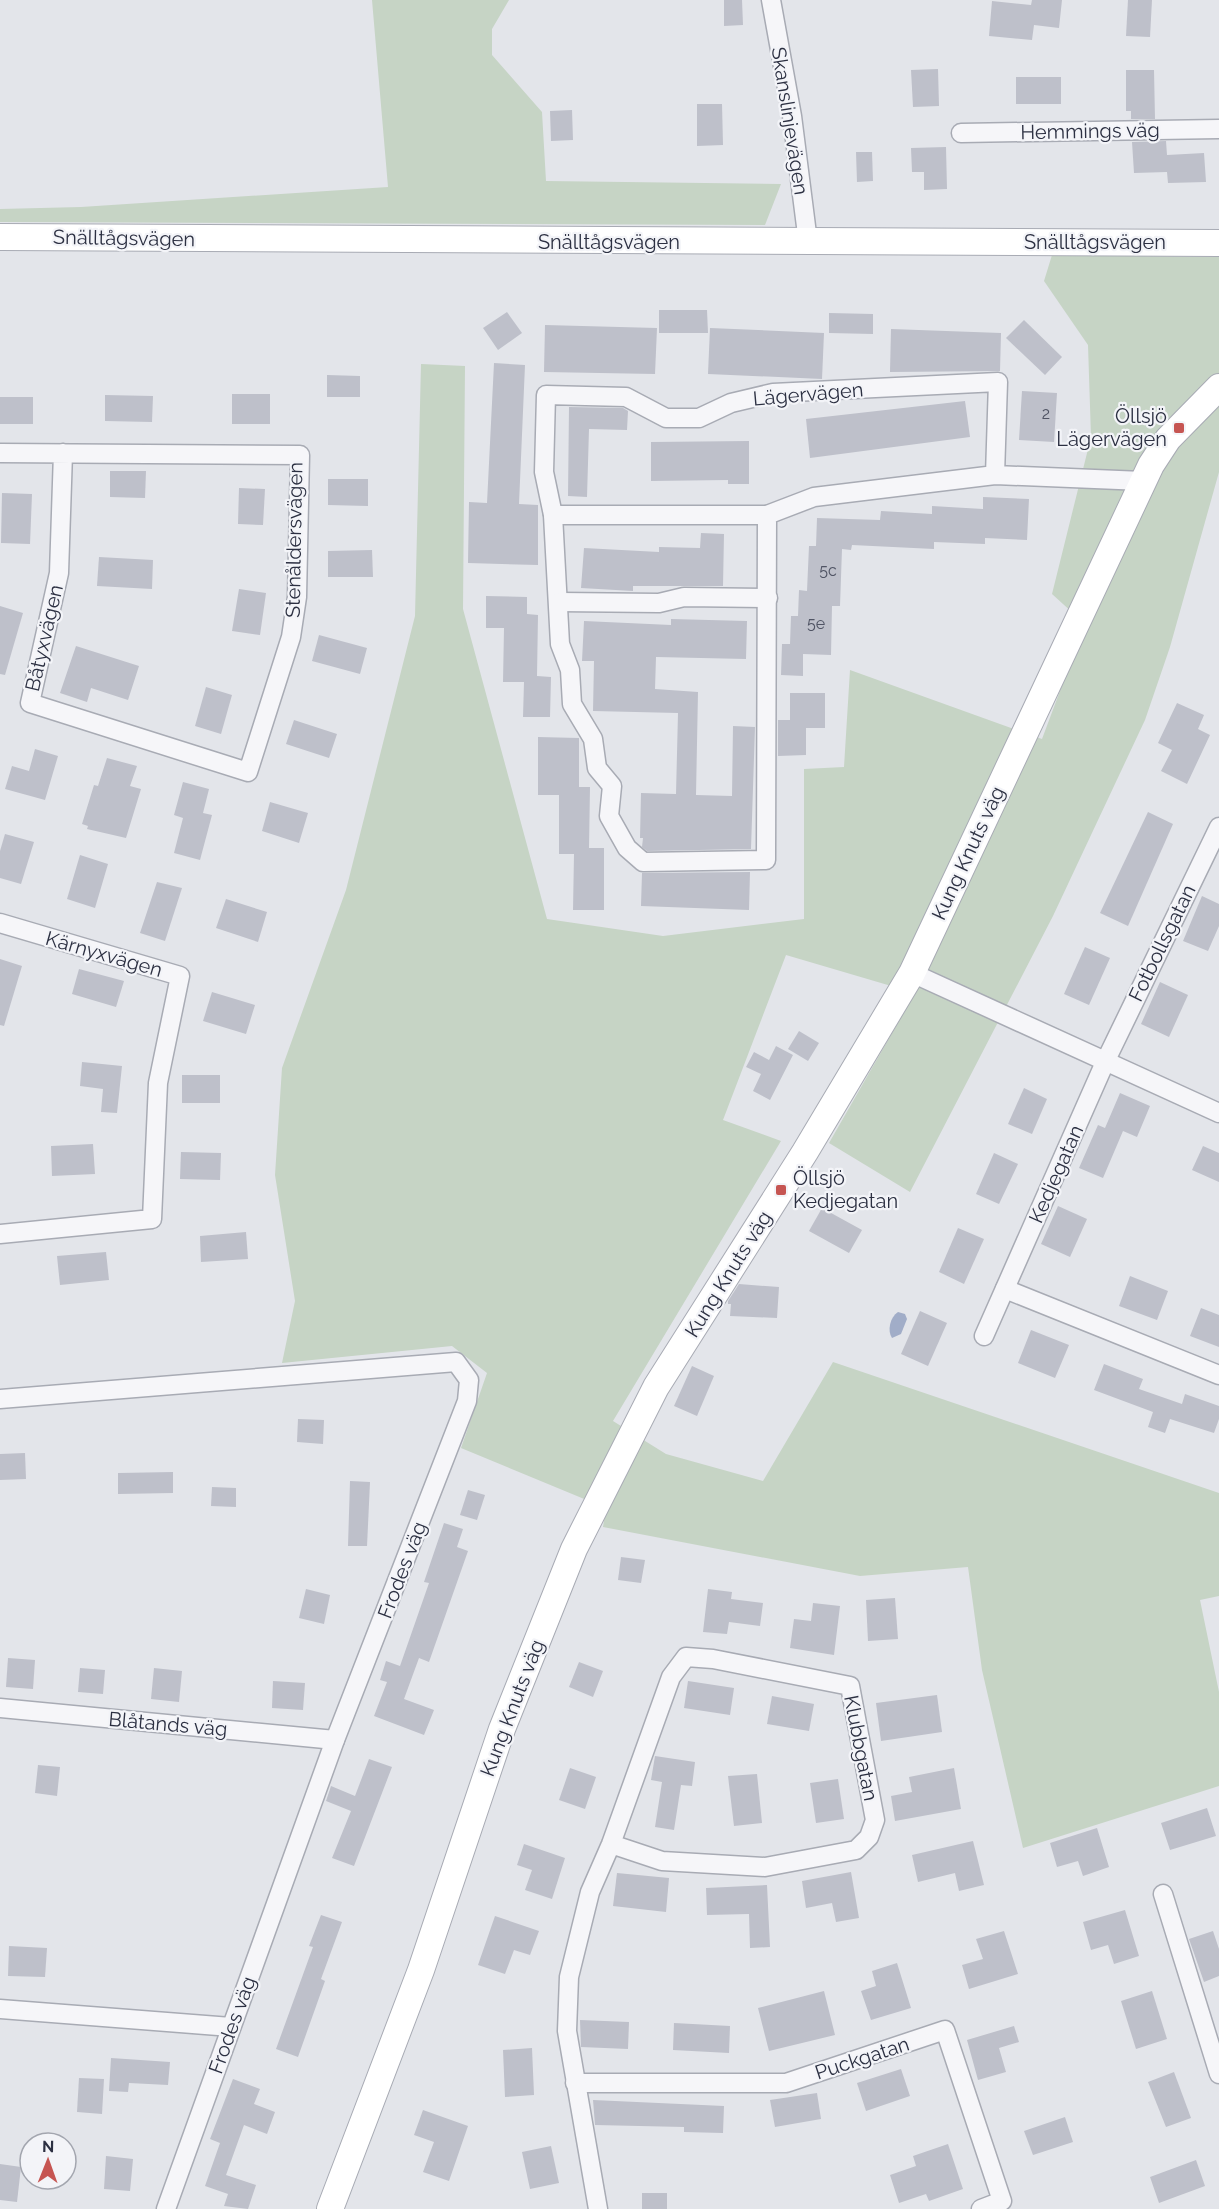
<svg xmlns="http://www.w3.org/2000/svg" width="1219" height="2209" font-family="Raleway,sans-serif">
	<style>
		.green { fill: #c6d4c5 }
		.water { fill: #a1adc8 }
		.building { fill: #bec0ca }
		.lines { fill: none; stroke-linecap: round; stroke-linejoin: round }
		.street-casing { stroke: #a8abb4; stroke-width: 21 }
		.secondary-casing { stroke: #a8abb4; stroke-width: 28 }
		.street { stroke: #f6f6f9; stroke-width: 18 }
		.secondary { stroke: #fff; stroke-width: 26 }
		.poi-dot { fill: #c65552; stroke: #f3f4f8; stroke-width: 2 }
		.labels { text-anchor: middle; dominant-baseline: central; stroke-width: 4.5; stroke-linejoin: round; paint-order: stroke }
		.number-label { font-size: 16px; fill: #505464 }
		.street-label { font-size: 20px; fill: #2c3042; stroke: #f3f4f8 }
		.poi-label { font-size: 20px; fill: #2c3042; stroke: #f3f4f8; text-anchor: end }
	</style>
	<rect width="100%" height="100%" fill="#e3e5ea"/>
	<g class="green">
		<polygon points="372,0 509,0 492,29 492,55 542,112 546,181 781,184 765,225 0,222 0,209 81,207 388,187"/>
		<polygon points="1052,255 1219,257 1219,472 1170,647 1145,720 1053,916 910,1192 829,1143 915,993 786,955 723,1120 781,1141 613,1421 666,1454 763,1481 833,1362 1219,1493 1219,1596 1200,1600 1219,1692 1219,1786 1023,1848 982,1670 968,1567 860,1576 603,1527 606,1508 461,1448 487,1373 452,1346 282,1363 295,1301 275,1175 282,1068 346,890 415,616 421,364 465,366 463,609 547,919 663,936 804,919 804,769 844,767 850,670 1042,739 1085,624 1052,594 1091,437 1088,345 1044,281"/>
	</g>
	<path class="water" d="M898,1312L905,1314L907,1319L901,1334L892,1338C887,1331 890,1317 898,1312Z"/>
	<g class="building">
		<polygon points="724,0 742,0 743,25 724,26"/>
		<polygon points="1032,0 1062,0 1059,28 1034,25 1032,40 989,36 992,1 1031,5"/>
		<polygon points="1128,0 1152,0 1150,37 1126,36"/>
		<polygon points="938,69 939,106 913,107 911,70"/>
		<polygon points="1126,70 1154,70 1155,119 1131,119 1131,111 1126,111"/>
		<rect x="1016" y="77" width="45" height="27"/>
		<polygon points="697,104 722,104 723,145 697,146"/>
		<polygon points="572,110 573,140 551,141 550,111"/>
		<polygon points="1166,141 1167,155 1204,153 1206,182 1168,183 1167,172 1134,173 1132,142"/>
		<polygon points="946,147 947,189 924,190 924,172 912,172 911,148"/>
		<polygon points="856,152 872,152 873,181 857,182"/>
		<polygon points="659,310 707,310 708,333 659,333"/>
		<polygon points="507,312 522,333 498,350 483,328"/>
		<polygon points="829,313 873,314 873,334 829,333"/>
		<polygon points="1024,320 1062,357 1045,375 1006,338"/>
		<polygon points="545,325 657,328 655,374 544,372"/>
		<polygon points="710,328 824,333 822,379 708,374"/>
		<polygon points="891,329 1001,333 1000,371 890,372"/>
		<polygon points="494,363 525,365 519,504 538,505 538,565 468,563 469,502 487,503"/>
		<polygon points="327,375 360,376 360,397 327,397"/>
		<polygon points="1022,391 1057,393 1054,442 1019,440"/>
		<rect x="232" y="394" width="38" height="30"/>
		<polygon points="105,395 153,396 152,422 105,421"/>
		<rect x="0" y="397" width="33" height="27"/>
		<polygon points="965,401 970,437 810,458 806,419"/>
		<polygon points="569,407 623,408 628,411 627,430 589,429 587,497 568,496"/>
		<polygon points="749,441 749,484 728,484 728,480 651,481 651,442"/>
		<polygon points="110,471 146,471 145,498 110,497"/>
		<polygon points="328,479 368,479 368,506 328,505"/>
		<polygon points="239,488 265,489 263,525 238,524"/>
		<polygon points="2,493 32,494 30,544 1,543"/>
		<polygon points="983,497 1029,499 1027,540 985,538 985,544 934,542 934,549 852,545 851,550 842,549 840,606 832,606 831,655 803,654 803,676 781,675 782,644 790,644 791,616 798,616 799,590 807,591 809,546 816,546 817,518 880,520 881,511 932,514 932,506 983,509"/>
		<polygon points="701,533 724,534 723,586 633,586 633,591 581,588 584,548 659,552 659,547 700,548"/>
		<polygon points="372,550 373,577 328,577 328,551"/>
		<polygon points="99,557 153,560 152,589 97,586"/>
		<polygon points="239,589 266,593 260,635 232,631"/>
		<polygon points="486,596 527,597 527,614 538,615 537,676 551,677 550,717 523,717 524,682 503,682 504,628 486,628"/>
		<polygon points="0,606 23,613 5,675 0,674"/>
		<polygon points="671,619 747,621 746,659 656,657 655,689 698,692 696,795 732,796 733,726 755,727 751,849 647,851 642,847 643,838 640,838 641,793 676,794 678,713 593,711 594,661 582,661 584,621 671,625"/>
		<polygon points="319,635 367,648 360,674 312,661"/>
		<polygon points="76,646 139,666 128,700 91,688 87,702 60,693"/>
		<polygon points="206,687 232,695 221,734 195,726"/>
		<polygon points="790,693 825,693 825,728 806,728 806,755 778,756 778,720 790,720"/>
		<polygon points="1177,703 1204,715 1198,729 1210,735 1187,784 1161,771 1172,750 1158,743"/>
		<polygon points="294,720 337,734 329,758 286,744"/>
		<polygon points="538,737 579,738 579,787 590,787 589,848 604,848 604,910 573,910 574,854 559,854 559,795 538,795"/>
		<polygon points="35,749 58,756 45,800 5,789 12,766 29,771"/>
		<polygon points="107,758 137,766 130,786 141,789 126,838 87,829 88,826 82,824 94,785 98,786"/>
		<polygon points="183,782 209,789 203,813 212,815 200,860 174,853 183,818 174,815"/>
		<polygon points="270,802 308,813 299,843 262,831"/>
		<polygon points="1148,812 1173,824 1128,926 1100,913"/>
		<polygon points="5,834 34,842 21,884 0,878 0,851"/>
		<polygon points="80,855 108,864 95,908 67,899"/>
		<polygon points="750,872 749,910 641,906 642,873"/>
		<polygon points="157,882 182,888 165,941 140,933"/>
		<polygon points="1202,896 1219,904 1219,926 1208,951 1183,941"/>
		<polygon points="226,899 267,912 258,942 216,928"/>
		<polygon points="1085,947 1110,958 1089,1005 1064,994"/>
		<polygon points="0,959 22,966 4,1026 0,1025"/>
		<polygon points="79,969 124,981 116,1007 72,994"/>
		<polygon points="1160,982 1188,995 1169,1037 1141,1024"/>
		<polygon points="212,992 255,1005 246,1034 203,1021"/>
		<polygon points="799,1031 819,1043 808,1061 788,1049"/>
		<polygon points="776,1046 793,1055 770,1100 753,1091 761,1074 746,1067 754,1052 769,1060"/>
		<polygon points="82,1062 122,1066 117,1113 101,1112 103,1089 80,1086"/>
		<rect x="182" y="1075" width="38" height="28"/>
		<polygon points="1024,1088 1047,1099 1032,1134 1008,1124"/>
		<polygon points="1120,1093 1150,1106 1137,1137 1123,1131 1103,1178 1079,1168 1098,1125 1105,1128"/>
		<polygon points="93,1144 95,1174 52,1176 51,1146"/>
		<polygon points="1203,1146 1219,1153 1219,1182 1192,1170"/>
		<polygon points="181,1152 221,1153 220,1180 180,1179"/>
		<polygon points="994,1153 1018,1164 999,1204 976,1194"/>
		<polygon points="1058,1206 1087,1219 1070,1257 1041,1244"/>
		<polygon points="822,1208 862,1230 849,1253 809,1231"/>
		<polygon points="958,1228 984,1239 964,1284 939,1272"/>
		<polygon points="246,1232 248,1259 201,1262 200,1236"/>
		<polygon points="106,1252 109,1280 60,1285 57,1256"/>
		<polygon points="1130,1276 1168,1291 1157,1320 1119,1306"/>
		<polygon points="739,1284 779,1287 777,1318 730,1316 731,1304 728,1304 728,1301"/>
		<polygon points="1201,1308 1219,1315 1219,1347 1190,1336"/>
		<polygon points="920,1311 947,1323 928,1366 901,1354"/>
		<polygon points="1031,1330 1069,1345 1055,1378 1018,1363"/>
		<polygon points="1104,1364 1143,1379 1139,1389 1182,1404 1185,1394 1219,1406 1219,1419 1214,1433 1170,1419 1165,1433 1148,1427 1153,1412 1094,1390"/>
		<polygon points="692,1366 714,1376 697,1416 674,1406"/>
		<polygon points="298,1419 324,1420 323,1444 297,1442"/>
		<polygon points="25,1453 26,1479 0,1480 0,1454"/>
		<polygon points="173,1472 173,1493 118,1494 118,1473"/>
		<polygon points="350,1481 370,1482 367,1546 348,1546"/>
		<polygon points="212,1487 236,1488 236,1507 211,1506"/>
		<polygon points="468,1490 485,1495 477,1520 460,1515"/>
		<polygon points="444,1523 463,1529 457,1547 468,1551 429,1662 419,1658 404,1699 434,1710 424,1735 374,1716 387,1682 380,1680 386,1661 400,1666 429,1583 424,1582"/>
		<polygon points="621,1557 645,1560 641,1583 618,1580"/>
		<polygon points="306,1589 330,1595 324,1624 299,1618"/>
		<polygon points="708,1589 732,1592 731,1599 763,1603 760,1626 729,1622 727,1634 703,1632"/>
		<polygon points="895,1598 898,1639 868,1641 866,1600"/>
		<polygon points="813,1603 840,1606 834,1655 790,1648 794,1619 811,1621"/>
		<polygon points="8,1658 35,1660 33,1689 6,1687"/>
		<polygon points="579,1662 603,1671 593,1697 569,1687"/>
		<polygon points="80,1668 105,1670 103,1694 78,1692"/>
		<polygon points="154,1668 182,1671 179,1702 151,1699"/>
		<polygon points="273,1681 305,1683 303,1710 272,1708"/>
		<polygon points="688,1681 734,1688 730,1715 684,1708"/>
		<polygon points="937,1695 942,1732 881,1741 876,1703"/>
		<polygon points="772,1696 814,1704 809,1731 767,1724"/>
		<polygon points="655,1756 695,1762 692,1786 681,1785 674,1830 655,1827 662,1782 651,1780"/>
		<polygon points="369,1759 392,1767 354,1866 332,1858 351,1811 326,1801 331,1786 355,1796"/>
		<polygon points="38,1765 60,1767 57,1796 35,1793"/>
		<polygon points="570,1768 596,1777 585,1809 559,1800"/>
		<polygon points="954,1768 961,1809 895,1821 891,1796 912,1792 909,1777"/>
		<polygon points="757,1774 762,1823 734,1826 728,1776"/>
		<polygon points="838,1779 844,1819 816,1823 810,1783"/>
		<polygon points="1207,1808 1216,1836 1170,1850 1161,1823"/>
		<polygon points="1097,1828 1109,1867 1083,1876 1078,1861 1057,1867 1050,1843"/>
		<polygon points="973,1841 984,1885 959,1891 955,1873 918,1882 912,1855"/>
		<polygon points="524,1844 565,1858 552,1899 525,1890 532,1870 517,1865"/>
		<polygon points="851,1872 859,1918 836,1922 832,1903 806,1908 802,1881"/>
		<polygon points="617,1873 669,1878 666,1912 613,1906"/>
		<polygon points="767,1885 770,1947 750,1948 749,1914 707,1915 706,1888"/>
		<polygon points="1125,1910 1139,1956 1114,1964 1108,1945 1091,1950 1083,1922"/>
		<polygon points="321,1915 342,1922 321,1979 325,1981 298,2057 276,2049 313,1947 309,1946"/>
		<polygon points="495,1916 539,1931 530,1955 514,1950 505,1974 478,1965"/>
		<polygon points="1004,1931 1018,1974 969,1989 962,1965 983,1959 976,1939"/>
		<polygon points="1213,1931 1219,1949 1219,1976 1204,1982 1189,1939"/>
		<polygon points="9,1946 47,1948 45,1977 8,1976"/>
		<polygon points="897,1963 911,2008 871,2020 861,1991 876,1986 872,1971"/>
		<polygon points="824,1991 835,2035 769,2051 758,2008"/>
		<polygon points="1152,1991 1167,2039 1136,2049 1121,2001"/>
		<polygon points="580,2020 629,2022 628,2049 581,2047"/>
		<polygon points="674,2023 730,2026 729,2053 673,2050"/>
		<polygon points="1014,2026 1019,2042 999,2048 1006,2072 978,2080 967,2040"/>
		<polygon points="532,2048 534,2095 505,2097 503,2050"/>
		<polygon points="111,2058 170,2062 168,2085 129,2083 128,2092 109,2091"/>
		<polygon points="901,2069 910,2096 866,2111 857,2083"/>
		<polygon points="1174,2072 1191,2118 1166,2127 1148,2082"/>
		<polygon points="79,2078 104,2079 102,2114 77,2112"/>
		<polygon points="233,2079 260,2089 254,2104 275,2112 267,2134 244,2125 226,2175 256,2185 248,2209 224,2206 228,2194 205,2186 220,2143 210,2139"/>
		<polygon points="817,2093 821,2119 775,2127 770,2100"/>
		<polygon points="593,2100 724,2106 723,2133 684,2132 684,2127 595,2125"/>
		<polygon points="423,2110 468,2126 449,2181 423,2172 434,2142 414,2135"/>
		<polygon points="1065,2117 1073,2142 1033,2155 1024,2131"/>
		<polygon points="948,2144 963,2189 929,2201 926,2194 899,2203 890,2175 916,2166 913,2156"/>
		<polygon points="551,2146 559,2183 530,2189 522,2152"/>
		<polygon points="106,2156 133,2159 130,2191 104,2189"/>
		<polygon points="1196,2160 1205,2186 1159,2203 1150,2177"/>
		<polygon points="0,2164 21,2167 17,2202 0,2200"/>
		<rect x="642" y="2193" width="25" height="16"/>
	</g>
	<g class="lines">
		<g class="street-casing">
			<g id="street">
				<polyline points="771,0 792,116 808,242"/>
				<polyline points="961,133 1219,129"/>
				<polyline points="0,453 300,455 297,597 291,637 248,772 30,703 59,573 63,453"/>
				<polyline points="995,475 998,382 773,393 731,403 699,418 666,418 626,397 546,395 544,472 553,515 560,644 570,670 572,704 593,739 597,768 612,786 609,816 627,848 643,862 766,860 767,515 814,497 995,475 1143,481"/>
				<polyline points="553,515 767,515"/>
				<polyline points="559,602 659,603 684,597 768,598"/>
				<polyline points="0,923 180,976 158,1083 152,1219 0,1234"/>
				<polyline points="912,973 1219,1113"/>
				<polyline points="1005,1289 1219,1375"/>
				<polyline points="984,1336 1106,1060 1219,827"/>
				<polyline points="0,1399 456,1362 469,1380 467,1401 335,1740 166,2209"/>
				<polyline points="0,1708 335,1740"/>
				<polyline points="1163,1894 1219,2074"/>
				<polyline points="0,2009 231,2027"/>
				<polyline points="575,2083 786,2083 945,2030 1002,2201 981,2209"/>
				<polyline points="598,2209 567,2031 569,1977 590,1892 611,1844 671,1677 686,1657 713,1659 850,1686 875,1820 869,1837 856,1850 765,1867 662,1861 611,1844"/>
			</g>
		</g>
		<g class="secondary-casing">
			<g id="secondary">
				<polyline points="0,237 1219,243"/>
				<polyline points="330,2209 421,1970 502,1729 574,1549 656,1387 805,1152 912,973 1151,465 1168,439 1219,387"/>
			</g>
		</g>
		<use href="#street" class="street"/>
		<use href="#secondary" class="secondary"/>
	</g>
	<g class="poi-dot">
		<rect x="1173" y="422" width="12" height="12" rx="3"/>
		<rect x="775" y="1184" width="12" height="12" rx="3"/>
	</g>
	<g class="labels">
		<g class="number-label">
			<text x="1046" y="413">2</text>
			<text x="828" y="570">5c</text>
			<text x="816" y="623">5e</text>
		</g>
		<g class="street-label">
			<text transform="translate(790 121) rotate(81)">Skanslinjevägen</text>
			<text transform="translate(1090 131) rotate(-1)">Hemmings väg</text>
			<text transform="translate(124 238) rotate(1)">Snälltågsvägen</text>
			<text x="609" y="242">Snälltågsvägen</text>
			<text x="1095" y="242">Snälltågsvägen</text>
			<text transform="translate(808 394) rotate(-5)">Lägervägen</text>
			<text transform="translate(294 540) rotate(-89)">Stenåldersvägen</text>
			<text transform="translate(44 638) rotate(-77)">Båtyxvägen</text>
			<text transform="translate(968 853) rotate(-65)">Kung Knuts väg</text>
			<text transform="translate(1162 943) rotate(-64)">Fotbollsgatan</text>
			<text transform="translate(104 954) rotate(16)">Kärnyxvägen</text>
			<text transform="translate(1056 1174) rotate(-66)">Kedjegatan</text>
			<text transform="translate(728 1274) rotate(-58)">Kung Knuts väg</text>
			<text transform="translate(402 1570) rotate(-69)">Frodes väg</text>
			<text transform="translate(512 1708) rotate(-69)">Kung Knuts väg</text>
			<text transform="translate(168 1724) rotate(5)">Blåtands väg</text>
			<text transform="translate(861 1748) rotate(79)">Klubbgatan</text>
			<text transform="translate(232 2025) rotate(-70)">Frodes väg</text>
			<text transform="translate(862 2058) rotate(-18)">Puckgatan</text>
		</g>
		<g class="poi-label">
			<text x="1167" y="416">Öllsjö<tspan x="1167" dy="23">Lägervägen</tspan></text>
			<text x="793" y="1178" text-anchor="start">Öllsjö<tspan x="793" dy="23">Kedjegatan</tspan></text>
		</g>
	</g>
	<g transform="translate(48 2161) rotate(1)"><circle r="28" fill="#f3f4f8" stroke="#a3a6af" stroke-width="1.5"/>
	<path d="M0-4.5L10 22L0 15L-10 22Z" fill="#c65552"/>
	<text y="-9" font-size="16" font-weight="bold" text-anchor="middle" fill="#2c3042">N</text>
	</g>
</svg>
